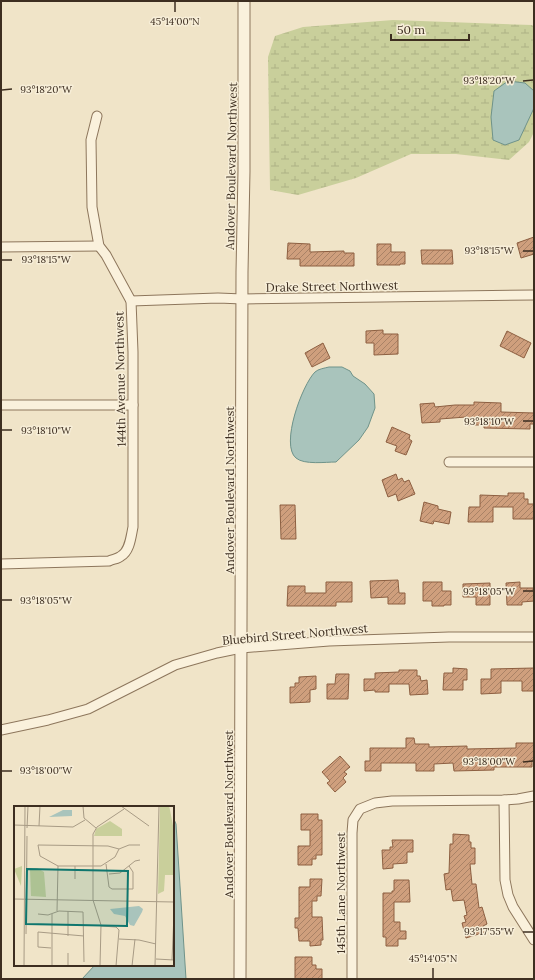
<svg xmlns="http://www.w3.org/2000/svg" width="535" height="980" font-family="Lora,serif">
	<style>
		.wetland { fill: url(#wetland-marsh) }
		.water { fill: #a9c4bc; stroke: #6f938a }
		.building { fill: url(#building-hatch); stroke: #8d5f41 }
		.lines { fill: none; stroke-linecap: round; stroke-linejoin: round }
		.minor-casing { stroke: #8d765c; stroke-width: 11 }
		.tertiary-casing { stroke: #8d765c; stroke-width: 13 }
		.minor { stroke: #faf1dc; stroke-width: 9 }
		.tertiary { stroke: #faf1dc; stroke-width: 11 }
		.ticks { fill: none; stroke: #3d2e20; stroke-width: 1.5 }
		.labels { text-anchor: middle; dominant-baseline: central; stroke-width: 3; stroke-linejoin: round; paint-order: stroke }
		.street-label { font-size: 12px; fill: #3d2e20; stroke: #f7eed8 }
		.inset-road { fill: none; stroke: #a89b85; stroke-width: 1 }
		.view { fill: #0f766e; fill-opacity: 0.15; stroke: #0f766e; stroke-width: 2 }
		.inset-edge { fill: none; stroke: #3d2e20; stroke-width: 2 }
		.ticks-label { font-size: 10px; text-anchor: middle; fill: #3d2e20; stroke: #f7eed8; stroke-width: 3; stroke-linejoin: round; paint-order: stroke }
	</style>
	<defs>
		<pattern id="wetland-marsh" width="20" height="14" patternUnits="userSpaceOnUse"><rect width="20" height="14" fill="#c9cf9b"/><path d="M1 5h8M5 5V1M11 12h8M15 12V8" fill="none" stroke="#aeb285"/></pattern>
		<pattern id="building-hatch" width="6" height="6" patternUnits="userSpaceOnUse"><rect width="6" height="6" fill="#cf9f7d"/><path d="M-1 1l2-2M0 6l6-6M5 7l2-2" fill="none" stroke="#a98266"/></pattern>
	</defs>
	<rect width="100%" height="100%" fill="#f0e4c8"/>
	<polygon class="wetland" points="393,20 532,25 534,27 534,132 529,142 509,160 456,154 411,154 356,178 298,195 270,190 268,57 275,36 303,27"/>
	<g class="water">
		<polygon points="508,81 525,83 534,91 534,108 519,140 505,145 493,140 491,117 494,91"/>
		<path d="M329,367H342L350,371L353,376L365,384L374,394L375,408L368,427L359,440L336,462C326,462 304,465 296,458C280,445 302,385 315,372C318,369 325,368 329,367Z"/>
		<polygon points="173,817 176,824 186,979 82,979 95,965 173,965"/>
	</g>
	<g class="building">
		<polygon points="534,237 534,254 521,258 517,243"/>
		<polygon points="288,243 310,244 310,252 344,251 344,253 354,253 354,266 300,266 300,259 287,259"/>
		<polygon points="377,244 391,244 391,252 405,252 405,264 400,264 400,265 377,265"/>
		<polygon points="421,250 452,250 453,264 422,264"/>
		<polygon points="383,330 383,334 398,334 398,354 374,355 374,343 366,343 366,331"/>
		<polygon points="507,331 531,343 524,358 500,346"/>
		<polygon points="323,343 330,358 312,367 305,353"/>
		<polygon points="474,402 501,403 501,412 534,413 534,424 530,424 530,429 484,428 484,425 466,425 466,417 440,419 440,422 422,423 420,404 434,403 435,407 455,405 474,405"/>
		<polygon points="392,427 410,435 409,439 412,441 406,455 395,451 397,446 386,442"/>
		<polygon points="396,474 398,480 402,478 404,482 409,480 415,494 398,501 396,494 388,497 382,480"/>
		<polygon points="508,493 524,493 524,499 528,499 528,504 534,504 534,519 513,519 513,507 493,507 493,522 468,522 469,507 480,507 480,495 508,496"/>
		<polygon points="424,502 438,506 438,509 451,512 449,524 434,521 433,524 420,521"/>
		<polygon points="280,505 295,505 296,539 281,539"/>
		<polygon points="398,580 399,593 405,593 405,604 388,604 388,597 371,598 370,581"/>
		<polygon points="326,582 352,582 352,602 336,602 336,606 287,606 288,586 305,586 305,593 326,593"/>
		<polygon points="423,582 442,582 442,591 451,591 451,605 444,605 444,606 432,606 432,601 423,601"/>
		<polygon points="520,582 520,588 534,588 534,601 522,602 522,605 507,605 506,583"/>
		<polygon points="490,583 490,605 476,605 476,597 463,597 463,584"/>
		<polygon points="453,668 467,669 467,680 463,680 463,690 443,690 444,673 453,673"/>
		<polygon points="534,668 534,691 522,691 522,681 501,681 501,693 481,694 481,679 491,679 491,669"/>
		<polygon points="399,670 417,670 417,676 420,676 421,681 427,680 428,694 410,695 409,684 389,684 389,692 375,692 375,690 364,691 364,679 375,679 375,673 399,672"/>
		<polygon points="336,674 349,674 348,699 327,699 327,684 335,684"/>
		<polygon points="316,676 316,689 310,690 310,702 290,703 290,687 295,687 295,683 299,683 299,677"/>
		<polygon points="406,738 414,738 415,744 429,744 429,747 467,746 467,749 516,748 516,743 534,743 534,760 532,760 532,767 494,767 494,770 454,771 453,763 434,764 434,771 416,771 416,763 381,763 381,771 365,771 365,761 370,761 370,748 406,748"/>
		<polygon points="340,756 350,767 344,772 347,774 343,778 346,782 335,792 327,783 330,781 322,772"/>
		<polygon points="301,814 318,814 318,820 322,820 322,855 316,855 316,859 312,859 312,865 298,865 298,846 310,846 310,830 301,830"/>
		<polygon points="453,834 469,835 469,842 471,842 471,848 475,848 475,864 470,864 472,884 476,884 479,908 482,907 487,924 483,926 485,932 466,938 462,923 466,922 464,916 467,915 464,900 453,901 451,889 446,890 444,874 449,873 450,844 453,844"/>
		<polygon points="392,840 413,840 413,852 407,852 407,863 393,864 393,868 383,869 382,850 390,850 390,847 393,847"/>
		<polygon points="310,879 322,879 321,896 317,896 317,901 312,901 312,917 322,917 323,940 321,940 321,945 310,946 310,941 299,941 298,928 295,928 295,918 299,918 299,887 310,887"/>
		<polygon points="394,880 409,880 410,902 394,902 394,922 400,922 400,931 406,931 406,939 398,939 398,946 386,946 386,937 383,937 383,893 392,893 392,891 394,891"/>
		<polygon points="295,957 312,957 312,965 316,965 316,969 322,969 322,979 295,979"/>
	</g>
	<g class="lines">
		<g class="minor-casing">
			<g id="minor">
				<polyline points="1,247 99,246"/>
				<polyline points="131,301 218,298 243,299 534,295"/>
				<polyline points="1,405 133,405"/>
				<polyline points="449,462 534,462"/>
				<path d="M1,564L109,561C113,559 118,559 121,556C130,551 131,536 133,527V352L131,301L106,255L99,246L92,207L91,140L97,116"/>
				<polyline points="1,730 48,720 88,709 175,665 217,653 241,648 329,641 449,637 534,637"/>
				<polyline points="504,800 505,880 508,895 513,907 534,940"/>
				<polyline points="352,979 352,833 353,820 360,809 375,803 392,801 504,800 518,799 534,796"/>
			</g>
		</g>
		<g class="tertiary-casing">
			<polyline id="tertiary" points="240,979 242,272 244,171 244,1"/>
		</g>
		<use href="#minor" class="minor"/>
		<use href="#tertiary" class="tertiary"/>
	</g>
	<path class="ticks" d="M175,2V12M523,81L533,80M2,90L12,89M523,251H533M2,260H12M523,421H533M2,430H12M523,591H533M2,600H12M523,762L533,761M2,771H12M523,932H533M433,968V978"/>
	<g class="labels">
		<g class="street-label">
			<text transform="translate(231 166) rotate(-89)">Andover Boulevard Northwest</text>
			<text transform="translate(332 286) rotate(-1)">Drake Street Northwest</text>
			<text transform="translate(120 379) rotate(-91)">144th Avenue Northwest</text>
			<text transform="translate(229 490) rotate(-90)">Andover Boulevard Northwest</text>
			<text transform="translate(295 634) rotate(-5)">Bluebird Street Northwest</text>
			<text transform="translate(228 814) rotate(-90)">Andover Boulevard Northwest</text>
			<text transform="translate(340 893) rotate(-90)">145th Lane Northwest</text>
		</g>
	</g>
	<g transform="translate(14 806)">
		<rect width="160" height="160" fill="#f0e4c8"/>
		<path d="M146,0H155L156,4L160,25V69H151L150,85L144,88Z" fill="#c9cf9b"/>
		<path d="M8,60V62L7,80L0,63ZM23,62L30,66L32,91L17,90L16,63Z" fill="#c9cf9b"/>
		<path d="M96,15L108,23V30H80L82,23Z" fill="#c9cf9b"/>
		<path d="M97,17L106,22V29H91V20Z" fill="#c9cf9b"/>
		<path d="M49,4H58V10L35,11ZM125,100L129,103L128,106L120,120L116,119L111,110L100,108L96,103Z" fill="#a9c4bc"/>
		<path class="inset-road" d="M69,0L70,12L82,22M107,0L135,20M0,13V0M0,19L59,21L71,14M25,20L26,0M13,22L14,0M105,43L101,51L87,60H44L26,50L24,39L94,40L105,43L115,39H126M92,58L95,81L98,83H119V66L115,60M95,68L106,67L121,55L126,54M61,73V60M0,93L160,96M43,105L44,60M24,108L34,109L45,105L69,106L70,156M87,120L102,121L105,124L102,160M12,128L13,30M54,130V105M105,133L125,134L142,138M37,142L24,141V126L70,130M142,153L160,154M158,154L160,108M38,159V108M10,160L11,0M26,160H41M54,160V147M86,160L87,119L79,94V28L83,21L110,3M118,160L121,133M141,160L145,0"/>
		<path class="view" d="M13,63L114,65L113,120L12,118Z"/>
		<rect width="160" height="160" class="inset-edge"/>
	</g>
	<g class="ticks-label">
		<text x="175" y="25">45°14'00"N</text>
		<text x="489" y="84">93°18'20"W</text>
		<text x="46" y="93">93°18'20"W</text>
		<text x="489" y="254">93°18'15"W</text>
		<text x="46" y="263">93°18'15"W</text>
		<text x="489" y="425">93°18'10"W</text>
		<text x="46" y="434">93°18'10"W</text>
		<text x="489" y="595">93°18'05"W</text>
		<text x="46" y="604">93°18'05"W</text>
		<text x="489" y="765">93°18'00"W</text>
		<text x="46" y="774">93°18'00"W</text>
		<text x="489" y="935">93°17'55"W</text>
		<text x="433" y="962">45°14'05"N</text>
	</g>
	<rect width="535" height="980" fill="none" stroke="#3d2e20" stroke-width="4"/>
	<path d="M391 34v6h78v-6" fill="none" stroke="#3d2e20" stroke-width="2"/>
	<text x="397" y="34" font-size="12" fill="#3d2e20" stroke="#f7eed8" stroke-width="3" paint-order="stroke">50 m</text>
</svg>
